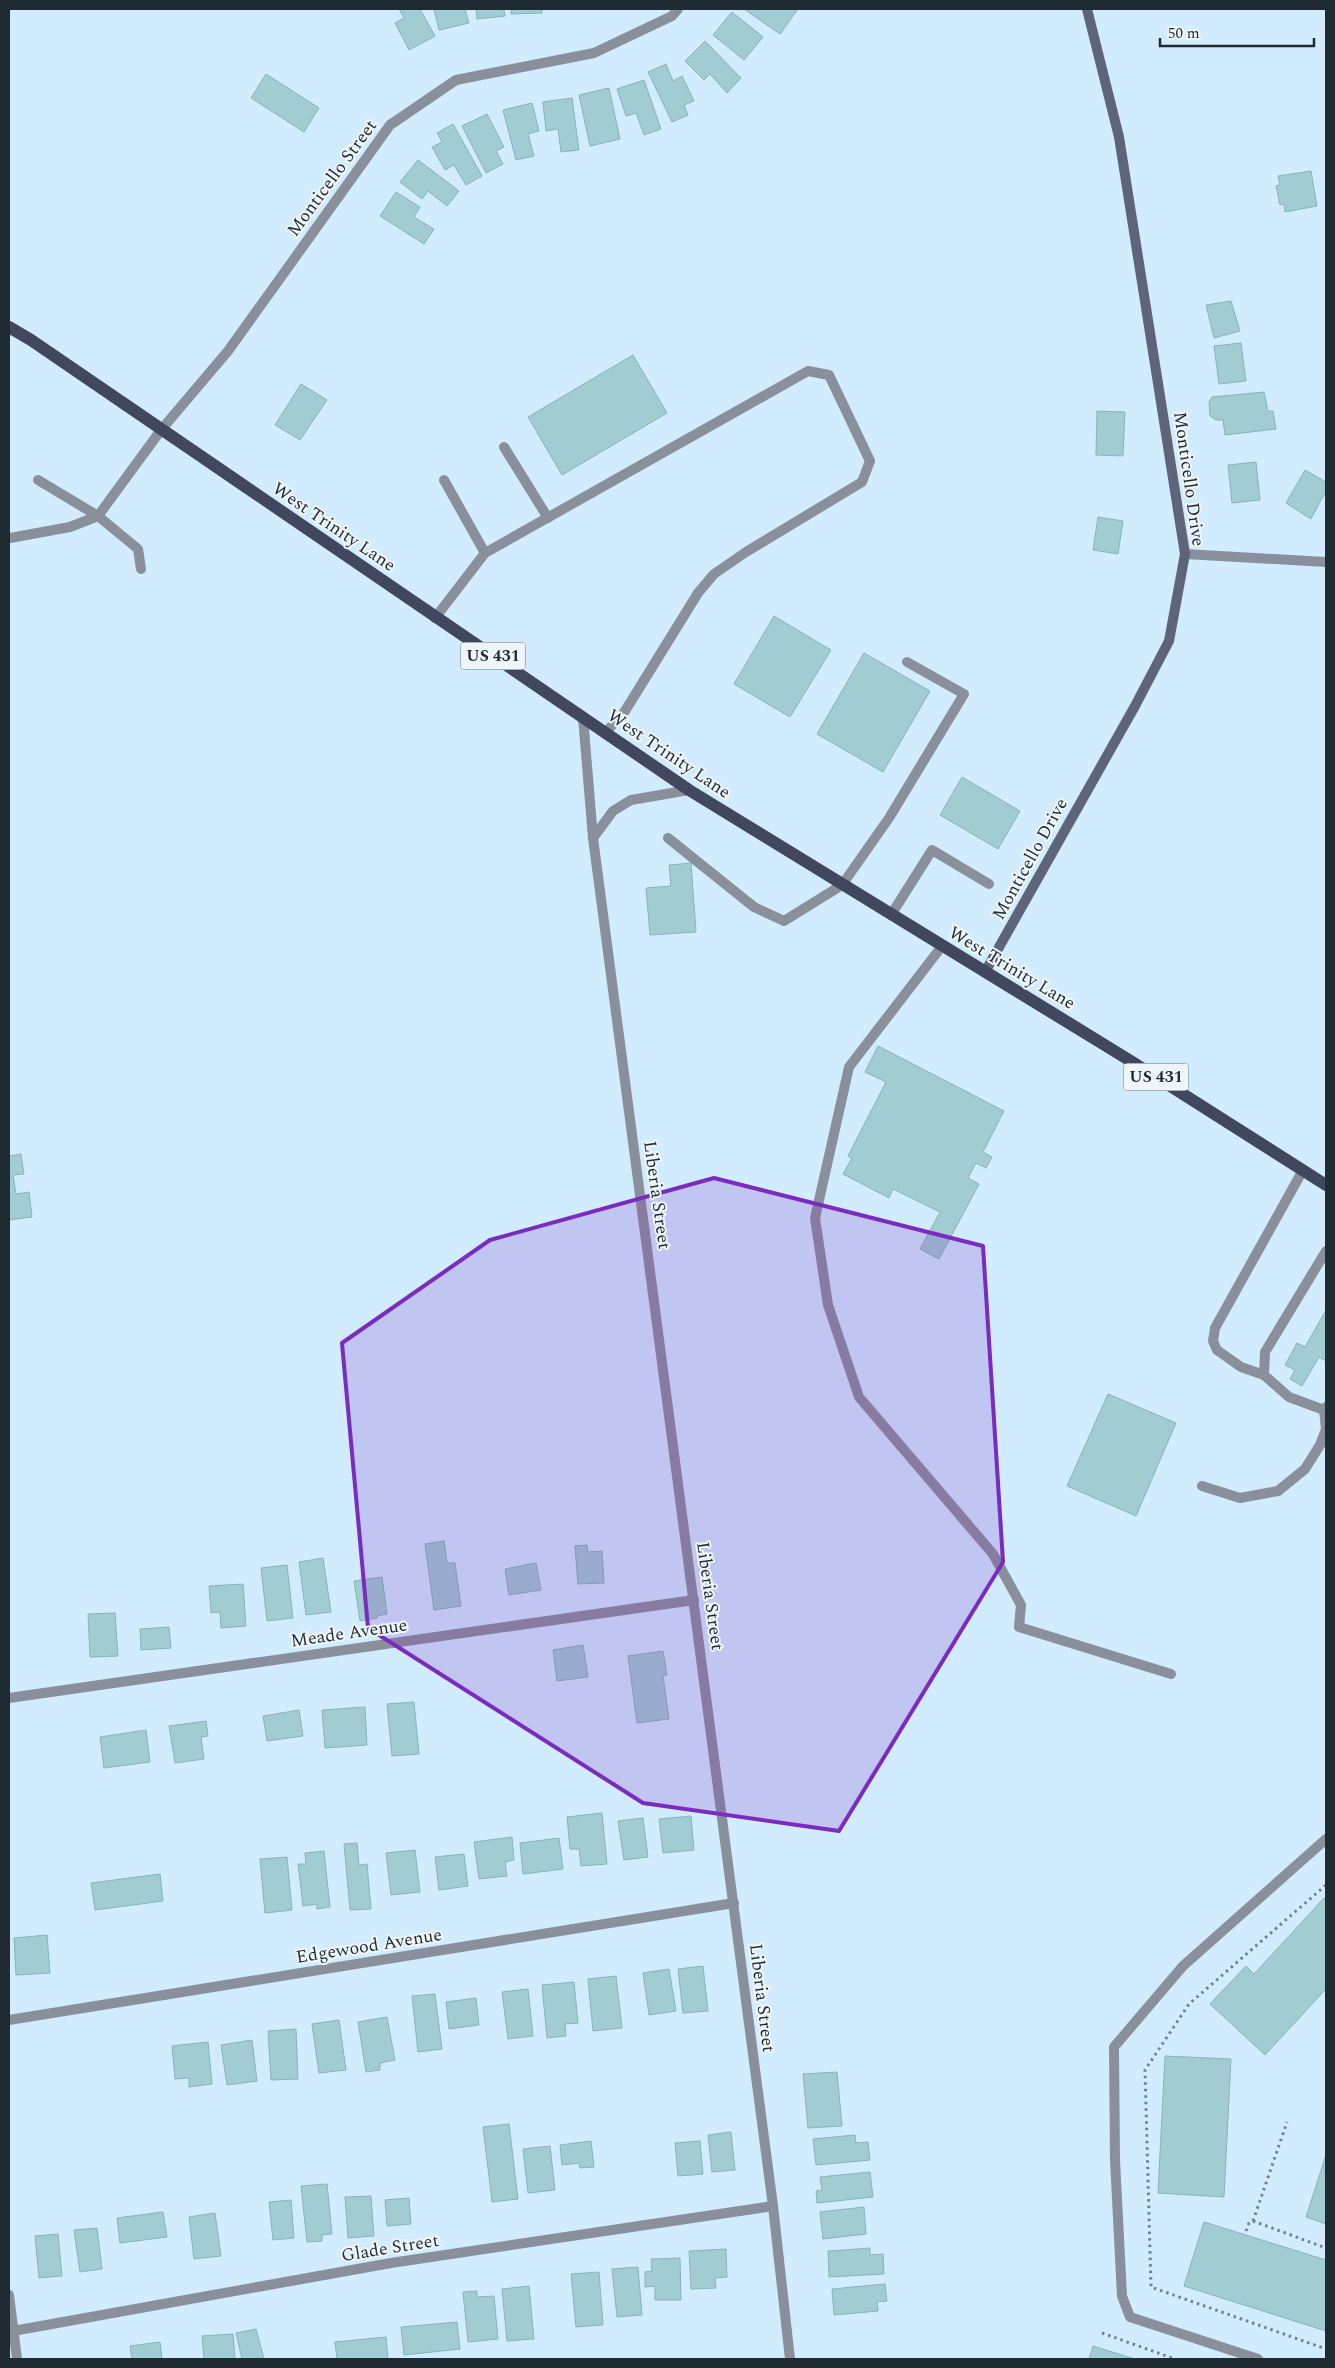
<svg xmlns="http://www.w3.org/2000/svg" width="1335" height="2368" font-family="Spectral,serif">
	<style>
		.building { fill: #a1ccd2; stroke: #88b3b8 }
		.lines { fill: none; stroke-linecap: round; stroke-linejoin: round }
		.path { stroke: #6f828f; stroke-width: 3; stroke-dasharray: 2.5 4; stroke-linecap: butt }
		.lane { stroke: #8a8f9c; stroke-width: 10 }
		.street { stroke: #8a8f9c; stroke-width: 10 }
		.secondary { stroke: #5e6578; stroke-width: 10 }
		.primary { stroke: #40475e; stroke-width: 12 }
		.marked { fill: #7b2cbf; fill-opacity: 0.2; stroke: #7b2cbf; stroke-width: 4; stroke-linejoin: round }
		.labels { text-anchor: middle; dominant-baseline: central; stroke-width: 4; stroke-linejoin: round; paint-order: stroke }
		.shield { fill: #eff6fa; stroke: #5d686f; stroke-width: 1 }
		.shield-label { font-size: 16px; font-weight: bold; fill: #1e2b33 }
		.street-label { font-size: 18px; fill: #1e2b33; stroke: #eff6fa }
	</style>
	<rect width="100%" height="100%" fill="#d1ecfe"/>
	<g class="building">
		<polygon points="399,9 420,9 435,36 409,50 395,23 404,18"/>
		<polygon points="434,9 465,9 469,23 439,30"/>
		<polygon points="476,9 504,9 505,16 477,19"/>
		<polygon points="511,9 542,9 542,13 511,14"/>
		<polygon points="744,9 798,9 780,34"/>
		<polygon points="732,12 763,37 744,60 713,35"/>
		<polygon points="705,41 741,78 727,93 710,74 704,80 685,61"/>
		<polygon points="666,64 673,81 682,76 694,101 684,105 688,115 672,122 648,72"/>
		<polygon points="266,74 319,108 304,132 251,98"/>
		<polygon points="644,80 661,129 644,135 636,113 626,116 617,89"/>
		<polygon points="609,88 620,139 590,146 579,95"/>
		<polygon points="572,98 579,150 561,152 558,129 546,131 543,102"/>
		<polygon points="532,103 539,131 528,134 534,156 516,160 503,110"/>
		<polygon points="487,114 504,147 496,151 503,164 486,173 462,126"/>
		<polygon points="453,124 482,176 466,185 454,165 445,170 432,147 442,142 437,133"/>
		<polygon points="418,160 459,191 447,206 428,191 422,199 400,182"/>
		<polygon points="1311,171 1317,206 1285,212 1284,204 1280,205 1276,186 1280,185 1278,176"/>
		<polygon points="396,192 420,207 414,217 434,229 424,244 380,216"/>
		<polygon points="1231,301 1240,331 1214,338 1206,305"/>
		<polygon points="1241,343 1246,381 1219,384 1214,346"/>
		<polygon points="633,355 667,413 562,475 528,417"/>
		<polygon points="301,384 327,400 300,440 275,425"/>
		<polygon points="1264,392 1268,411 1273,411 1276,429 1225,435 1223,420 1216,420 1210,416 1209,402 1212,397"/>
		<polygon points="1097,411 1125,412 1123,456 1096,455"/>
		<polygon points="1256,462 1260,500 1232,503 1228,465"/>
		<polygon points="1305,470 1326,482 1326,491 1311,519 1286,503"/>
		<polygon points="1098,517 1123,521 1118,554 1093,550"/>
		<polygon points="774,616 831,650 790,717 734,684"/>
		<polygon points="864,653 930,691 883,772 817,734"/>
		<polygon points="962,777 1020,811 998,849 940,815"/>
		<polygon points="691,863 696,932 650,935 646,888 671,886 669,865"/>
		<polygon points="878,1046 1004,1111 983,1152 992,1157 986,1168 976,1163 968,1178 979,1184 939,1259 920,1249 940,1212 893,1189 889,1198 843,1174 852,1158 848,1156 886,1082 865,1072"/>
		<polygon points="21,1154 24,1174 13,1175 16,1194 29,1192 32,1217 9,1220 9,1156"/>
		<polygon points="1326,1310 1326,1361 1319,1357 1302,1386 1290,1379 1295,1370 1285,1365 1297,1343 1305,1347"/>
		<polygon points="1108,1394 1176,1423 1136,1516 1067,1486"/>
		<polygon points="444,1541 447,1563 455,1563 461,1606 434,1610 425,1544"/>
		<polygon points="587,1545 588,1552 602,1551 604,1583 578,1584 575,1546"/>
		<polygon points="323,1558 331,1612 306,1615 299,1562"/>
		<polygon points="536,1563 541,1590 509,1595 505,1569"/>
		<polygon points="287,1565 293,1618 267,1621 261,1568"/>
		<polygon points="382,1577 387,1614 377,1616 377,1618 360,1621 354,1581"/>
		<polygon points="243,1584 246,1626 221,1628 220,1612 211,1613 209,1586"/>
		<polygon points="115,1613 118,1656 90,1657 88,1614"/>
		<polygon points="169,1627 171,1648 141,1650 140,1629"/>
		<polygon points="583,1645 588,1677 557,1681 553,1650"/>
		<polygon points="663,1651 667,1675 663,1676 669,1719 637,1723 628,1656"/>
		<polygon points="414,1702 419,1754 392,1756 387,1704"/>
		<polygon points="365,1707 367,1745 325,1748 322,1710"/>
		<polygon points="299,1710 303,1736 267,1741 263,1716"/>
		<polygon points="206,1721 208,1736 201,1737 204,1759 175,1763 169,1726"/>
		<polygon points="146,1730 150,1762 104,1768 100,1737"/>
		<polygon points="602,1813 607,1864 581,1866 579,1849 570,1849 567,1817"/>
		<polygon points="691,1816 694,1850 663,1853 659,1819"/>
		<polygon points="643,1818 648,1857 624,1860 618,1821"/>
		<polygon points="512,1837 514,1860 505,1862 507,1876 479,1879 474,1842"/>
		<polygon points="559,1838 563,1869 523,1874 520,1843"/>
		<polygon points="357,1843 359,1865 367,1864 371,1909 350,1910 344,1844"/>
		<polygon points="415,1850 420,1892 391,1895 386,1853"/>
		<polygon points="324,1851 330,1907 317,1909 317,1904 303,1906 298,1864 306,1864 305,1853"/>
		<polygon points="464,1854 468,1886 439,1890 435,1857"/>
		<polygon points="287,1857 292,1910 265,1913 260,1859"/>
		<polygon points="160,1874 163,1901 95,1910 91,1883"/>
		<polygon points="1324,1898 1326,1901 1326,1989 1265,2055 1210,2004 1246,1966 1254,1974"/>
		<polygon points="47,1935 50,1973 16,1975 14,1938"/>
		<polygon points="703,1966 708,2011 683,2013 678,1969"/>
		<polygon points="669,1969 676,2011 649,2015 643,1973"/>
		<polygon points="616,1976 622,2028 593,2031 588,1979"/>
		<polygon points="574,1982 578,2023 565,2024 566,2036 547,2038 542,1985"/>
		<polygon points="528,1989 533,2036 508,2039 502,1992"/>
		<polygon points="435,1994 442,2049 418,2052 412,1996"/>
		<polygon points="476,1998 479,2025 449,2029 446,2002"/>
		<polygon points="387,2017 395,2060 380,2063 380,2070 366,2072 358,2022"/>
		<polygon points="339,2020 346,2070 319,2073 312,2024"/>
		<polygon points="296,2029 298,2079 271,2080 268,2031"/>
		<polygon points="252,2040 257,2081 227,2085 221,2045"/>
		<polygon points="208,2042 212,2084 189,2087 189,2078 175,2079 172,2046"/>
		<polygon points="1165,2056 1231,2059 1224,2197 1158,2193"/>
		<polygon points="837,2072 842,2126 808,2128 803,2074"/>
		<polygon points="509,2124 518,2199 492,2202 483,2127"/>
		<polygon points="731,2132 735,2170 712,2172 708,2135"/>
		<polygon points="855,2135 856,2143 868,2142 870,2160 816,2165 813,2139"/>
		<polygon points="591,2141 594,2167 580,2168 579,2163 562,2165 560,2145"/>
		<polygon points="700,2141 703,2174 678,2176 675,2143"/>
		<polygon points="550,2146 555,2190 528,2193 523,2149"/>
		<polygon points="1326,2155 1326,2224 1306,2217"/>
		<polygon points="870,2172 873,2197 817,2203 816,2191 822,2190 820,2177"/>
		<polygon points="327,2184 332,2234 322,2235 322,2241 307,2242 301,2186"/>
		<polygon points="371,2196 374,2236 348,2238 345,2197"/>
		<polygon points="409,2198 411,2224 387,2226 385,2200"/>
		<polygon points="291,2200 294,2238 273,2240 269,2202"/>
		<polygon points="864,2207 866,2234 823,2239 820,2212"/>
		<polygon points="163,2212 167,2237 120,2243 117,2218"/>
		<polygon points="215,2213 221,2256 194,2259 189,2217"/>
		<polygon points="1204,2222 1326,2260 1326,2331 1184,2286"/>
		<polygon points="97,2228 102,2269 80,2272 74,2230"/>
		<polygon points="58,2234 62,2276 39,2278 35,2236"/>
		<polygon points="870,2248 870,2255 883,2254 884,2274 829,2277 828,2251"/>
		<polygon points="726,2249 727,2277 715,2278 716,2288 691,2289 689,2251"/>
		<polygon points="680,2258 681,2300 655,2300 655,2286 645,2287 645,2272 652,2271 651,2259"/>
		<polygon points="638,2267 642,2315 617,2317 612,2269"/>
		<polygon points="599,2272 603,2325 576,2327 571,2274"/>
		<polygon points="885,2284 887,2301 877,2302 878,2311 834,2315 832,2289"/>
		<polygon points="529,2286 534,2339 507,2341 502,2289"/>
		<polygon points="477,2291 477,2297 494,2296 498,2339 468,2342 463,2292"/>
		<polygon points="457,2322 460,2349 404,2355 401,2327"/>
		<polygon points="256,2329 264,2359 242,2359 236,2333"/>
		<polygon points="233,2334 235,2359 204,2359 202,2336"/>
		<polygon points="386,2337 388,2359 337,2359 335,2342"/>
		<polygon points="160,2342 162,2359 132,2359 130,2346"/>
		<polygon points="1093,2346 1135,2359 1089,2359"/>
	</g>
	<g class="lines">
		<g class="path">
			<polyline points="1326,1885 1189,2004 1145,2070 1151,2287 1326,2349"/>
			<polyline points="1253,2221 1326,2248"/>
			<polyline points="1246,2231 1249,2223 1253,2221 1287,2122"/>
			<polyline points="1102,2333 1175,2359"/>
		</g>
		<g class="lane">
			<polyline points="504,447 548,518"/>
			<polyline points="444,480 485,553"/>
			<polyline points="435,618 485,553 808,371 829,375 870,461 862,482 746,552 714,574 698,593 625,711 606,732"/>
			<polyline points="668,838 754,907 784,921 842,885 889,818 964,694 907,662"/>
			<polyline points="891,915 932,850 989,884"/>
			<polyline points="942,946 849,1067 815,1218 828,1305 859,1397 993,1554 1021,1605 1019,1627 1171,1674"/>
			<polyline points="1303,1170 1215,1328 1213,1341 1217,1350 1241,1367 1264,1375 1289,1397 1324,1410"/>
			<polyline points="1264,1375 1265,1352 1326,1251"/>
			<polyline points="1202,1486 1240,1498 1278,1491 1305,1469 1320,1445 1326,1429 1324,1410 1326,1407"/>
			<polyline points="1258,2359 1130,2317 1122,2296 1115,2160 1114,2047 1183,1966 1326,1839"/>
		</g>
		<g class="street">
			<polyline points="38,480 98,516 161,430 228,351 390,125 456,80 594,53 672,16 678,9"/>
			<polyline points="10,538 70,527 98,516 138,549 141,569"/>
			<polyline points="1185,554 1326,562"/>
			<polyline points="583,717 593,838 773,2206 790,2359"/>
			<polyline points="593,838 613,811 631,800 689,790"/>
			<polyline points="9,1698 694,1600"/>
			<polyline points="9,2020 734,1903"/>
			<polyline points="9,2295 17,2359"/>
			<polyline points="13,2331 391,2263 773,2206"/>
		</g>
		<polyline class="secondary" points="985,972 1135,706 1169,641 1185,554 1119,137 1087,9"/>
		<polyline class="primary" points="9,327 31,340 689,790 1134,1063 1326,1185"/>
	</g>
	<path class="marked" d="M714,1178L983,1246L1003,1562L839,1831L643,1803L368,1628L342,1343L490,1240Z"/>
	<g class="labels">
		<g class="shield">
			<rect x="460.5" y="642.5" width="65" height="27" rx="4"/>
			<rect x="1123.5" y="1063.5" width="65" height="27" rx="4"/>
		</g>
		<g class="shield-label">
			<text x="493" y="656">US 431</text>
			<text x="1156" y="1077">US 431</text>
		</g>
		<g class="street-label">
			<text transform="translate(332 178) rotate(-54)">Monticello Street</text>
			<text transform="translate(1189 479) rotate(82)">Monticello Drive</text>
			<text transform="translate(334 527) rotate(34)">West Trinity Lane</text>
			<text transform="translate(669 754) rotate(34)">West Trinity Lane</text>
			<text transform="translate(1030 859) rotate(-61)">Monticello Drive</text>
			<text transform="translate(1012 968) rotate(31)">West Trinity Lane</text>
			<text transform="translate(657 1195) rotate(82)">Liberia Street</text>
			<text transform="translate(710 1596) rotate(82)">Liberia Street</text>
			<text transform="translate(349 1633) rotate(-8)">Meade Avenue</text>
			<text transform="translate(369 1946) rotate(-9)">Edgewood Avenue</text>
			<text transform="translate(762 1998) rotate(83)">Liberia Street</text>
			<text transform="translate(390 2248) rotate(-9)">Glade Street</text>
		</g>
	</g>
	<rect width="1335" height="2368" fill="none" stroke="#1e2b33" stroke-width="20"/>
	<path d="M1160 38v8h154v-8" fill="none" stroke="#1e2b33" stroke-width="2.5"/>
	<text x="1168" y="38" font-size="15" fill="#1e2b33" stroke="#eff6fa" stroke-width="4" paint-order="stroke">50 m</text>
</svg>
